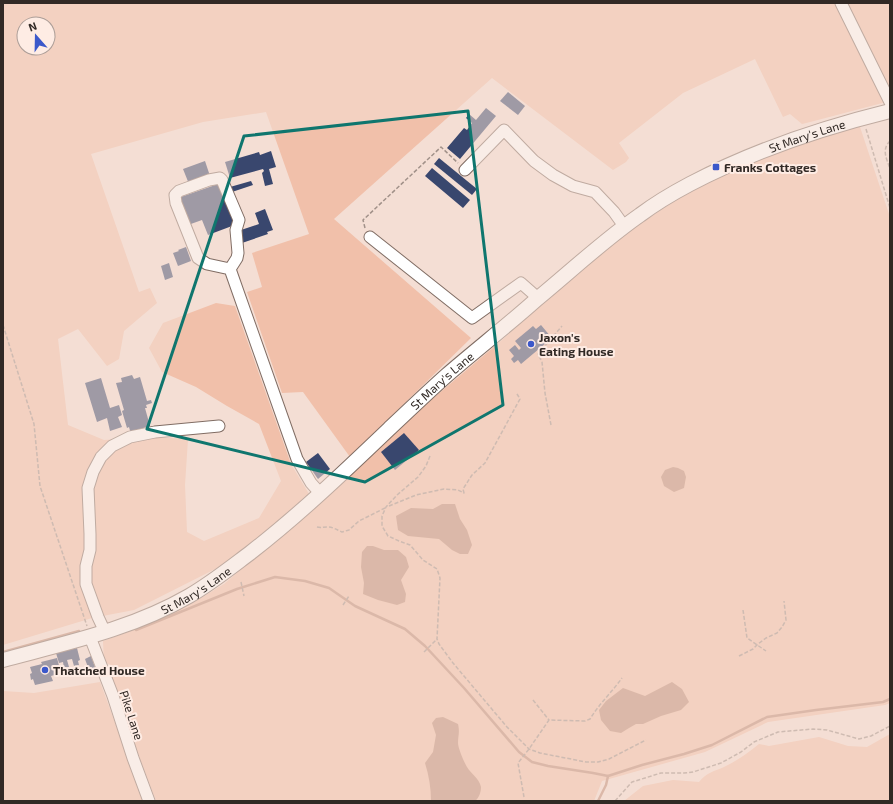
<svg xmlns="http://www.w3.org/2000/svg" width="893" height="804" font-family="'Exo 2',sans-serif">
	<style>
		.green { fill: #f1c0aa; fill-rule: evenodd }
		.water { fill: #bd8b75 }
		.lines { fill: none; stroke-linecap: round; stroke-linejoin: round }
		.stream { stroke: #bd8b75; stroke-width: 2.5 }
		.building { fill: #39476e }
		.minor-casing { stroke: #806d64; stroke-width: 13 }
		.major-casing { stroke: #806d64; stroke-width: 16 }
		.path { stroke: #a19189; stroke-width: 1.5; stroke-dasharray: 4 2; stroke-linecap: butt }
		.minor { stroke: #fff; stroke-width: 11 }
		.major { stroke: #fff; stroke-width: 14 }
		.marked { fill: none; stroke: #0f766e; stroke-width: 3; stroke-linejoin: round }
		.poi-dot { fill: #3b58ca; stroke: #feece4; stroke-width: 1.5 }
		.labels { text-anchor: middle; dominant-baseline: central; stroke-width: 4; stroke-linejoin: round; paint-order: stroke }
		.street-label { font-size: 12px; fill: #312925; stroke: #feece4 }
		.poi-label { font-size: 12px; font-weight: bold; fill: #312925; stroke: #feece4; text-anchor: start }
	</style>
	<rect width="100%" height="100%" fill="#f4ded4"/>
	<g class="green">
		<path d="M3,3H890V101L814,121L802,124L790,114L783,117L755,59L683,93L619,143L629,158L626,162L613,170L492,78L334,219L471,338L350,457L303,392L282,393L247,292L262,287L252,253L309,234L266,112L203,122L91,154L139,292L150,288L157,303L124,331L119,359L107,366L78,329L58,339L68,425L104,440L153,437L188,439L185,485L187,532L204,541L259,518L281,481L259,424L227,406L196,387L162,372L149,348L163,323L216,303L235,306L291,464L309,494L235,559L134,610L92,618L3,645ZM24,24H48V48H24Z"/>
		<polygon points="859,124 890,217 890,703 885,705 768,722 705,752 602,781 594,801 156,801 139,757 109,674 111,670 111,665 104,662 103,641 128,632 158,620 193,603 224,584 238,572 290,527 360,465 431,400 502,340 549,297 612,244 647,219 693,189 742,166 773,153"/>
		<polygon points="100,682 144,801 3,801 3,691 34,693"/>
		<path d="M890,734V801H624L643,786L673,780L699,782C707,772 713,772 724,767C737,761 748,753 759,744L769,746L819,737L848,746L867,747Z"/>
	</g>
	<g class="water">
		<polygon points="673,467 678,468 684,471 686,477 684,488 674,492 664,486 661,477 665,470"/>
		<polygon points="442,504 455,504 460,519 467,530 472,545 468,554 460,554 452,550 439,539 408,536 398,530 396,516 411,508 433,509"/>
		<polygon points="367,546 373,546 384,550 398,550 406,557 409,567 401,580 406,594 405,602 397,605 378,600 363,594 364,583 361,567 362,552"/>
		<polygon points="672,682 682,689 689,702 681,710 661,716 643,724 636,724 629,728 621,733 610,731 601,720 599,710 606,701 623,688 645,696"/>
		<path d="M443,717L458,724C460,733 458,735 458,743C458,748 464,762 467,767C471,774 479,778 481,787C481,792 479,798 475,801H431C431,788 429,776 425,763L433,752L436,735L432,723L436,718Z"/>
	</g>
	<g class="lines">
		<g class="stream">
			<polyline points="136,630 237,589 275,577 305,581 329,588 355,606 405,629 425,646 464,688 519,752 532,762 548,766 593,773 608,776 642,765 684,754 712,745 767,717 816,710 883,702 890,699"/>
			<polyline points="3,652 79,631"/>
			<polyline points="598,801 606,785 608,776"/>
		</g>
	</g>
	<g class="building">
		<polygon points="508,92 525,106 518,115 500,101"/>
		<polygon points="486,108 496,116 460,159 447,148 464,128 467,130 472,123 466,118 469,114 476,120"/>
		<polygon points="271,151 276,167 269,169 273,184 265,186 262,173 264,171 263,169 230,178 225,162 259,152 260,155"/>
		<polygon points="439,158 477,189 472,195 434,164"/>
		<polygon points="205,161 210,176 189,184 183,169"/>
		<polygon points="432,168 470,200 463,208 425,176"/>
		<polygon points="251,181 253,185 232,192 230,187"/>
		<polygon points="221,183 236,224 232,225 232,226 208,235 202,220 188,225 178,198"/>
		<polygon points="265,209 273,230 267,232 268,234 242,243 238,231 259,224 255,213"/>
		<polygon points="186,247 191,261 178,266 173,253 179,251 178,250"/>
		<polygon points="169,263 173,277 165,280 161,266"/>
		<polygon points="541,325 551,337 545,342 546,343 521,364 518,360 514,363 511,359 514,356 509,350 515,345 519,350 521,348 515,341 533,326 536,329"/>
		<polygon points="132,375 134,379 140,377 147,401 151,400 152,403 146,405 147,408 145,408 150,426 140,429 141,431 131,434 129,427 127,428 122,411 124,410 116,383 122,382 121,378"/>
		<polygon points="101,378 110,408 119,405 122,415 118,417 122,427 110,431 107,418 97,422 85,383"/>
		<polygon points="404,433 419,450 395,470 381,452"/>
		<polygon points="318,453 330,469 318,479 306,462"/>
		<polygon points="77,648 80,660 78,661 79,665 74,666 72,659 67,660 69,667 64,668 63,662 59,663 56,653"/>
		<polygon points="91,656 96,670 90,673 85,659"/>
		<polygon points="57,658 61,673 51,676 53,681 35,685 33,679 31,680 30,674 32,673 30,667 42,664 41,662"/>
	</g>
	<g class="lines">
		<g class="minor-casing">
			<g id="minor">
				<polyline points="841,3 890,102"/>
				<polyline points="465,170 504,130 534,161 553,175 573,186 595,192 614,212 624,226"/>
				<polyline points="370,237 472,318 521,283 538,298"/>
				<polyline points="230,269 237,258 238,253 236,230 239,220 222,180 220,178 209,180 179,191 175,195 176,203 198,258 207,264 230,269 297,459 311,483 320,493"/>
				<polyline points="105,632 98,617 86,584 86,566 90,550 90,534 88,488 93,472 101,457 112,446 130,437 155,432 219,426"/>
				<polyline points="90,637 113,696 133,758 149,801"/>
			</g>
		</g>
		<g class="major-casing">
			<g id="major">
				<path id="s1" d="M3,660C66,643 132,629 189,596C210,584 230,568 250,553C299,515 344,472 389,429C408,411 428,392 447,375C477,349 508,325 537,299C571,271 604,240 640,215C656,203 673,193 690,184C753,151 821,128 890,111"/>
			</g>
		</g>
		<g class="path">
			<polyline points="866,129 890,208"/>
			<path d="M890,141C881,150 887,159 890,169"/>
			<polyline points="365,228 363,220 441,147 458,163"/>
			<polyline points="3,325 34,424 40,486 87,626"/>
			<polyline points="551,425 545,393 542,362 538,354 562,326"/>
			<polyline points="430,456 426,466 418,477 397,495 386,507 382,516 382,526 388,536 399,541 410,545 423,560 437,569 440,578 437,639 439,644 453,663 507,727 529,749 540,753 586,762 598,762 609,759 646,740"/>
			<polyline points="389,506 416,495 444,489 458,490 464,493 463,489 472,475 485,463 520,399 517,394"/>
			<path d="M317,527C321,528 323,527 328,527C333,527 337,530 342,532L349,530L359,521L385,508"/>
			<polyline points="241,582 244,596"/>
			<polyline points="343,605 349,596"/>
			<polyline points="743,610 747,638 766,651"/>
			<polyline points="424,652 437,639"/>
			<polyline points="739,656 753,649 758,644 766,638 777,633 782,627 786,620 784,601"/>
			<polyline points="533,700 549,720"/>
			<path d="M524,797L518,763L529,749L549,720L585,721L590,719C599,704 612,692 622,678"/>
			<polyline points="615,801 632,782 661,773 684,773 693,772 721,763 741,752 754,742 778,732 813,729 827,730 859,739 871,736 890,726"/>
		</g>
		<use href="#minor" class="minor"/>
		<use href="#major" class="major"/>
	</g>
	<path d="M0 0H893V804H0ZM468,111L503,405L365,482L147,429L244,136Z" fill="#f4ded4" fill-opacity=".55" fill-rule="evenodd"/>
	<path class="marked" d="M468,111L503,405L365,482L147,429L244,136Z"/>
	<g class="poi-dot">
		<rect x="712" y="163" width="8" height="8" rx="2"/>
		<circle cx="531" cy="344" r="4"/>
		<circle cx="45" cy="670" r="4"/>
	</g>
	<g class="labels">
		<g class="street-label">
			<text stroke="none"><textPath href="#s1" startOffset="974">St Mary's Lane</textPath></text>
			<text stroke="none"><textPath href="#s1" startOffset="530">St Mary's Lane</textPath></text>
			<text stroke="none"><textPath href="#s1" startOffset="206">St Mary's Lane</textPath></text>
			<text transform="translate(132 715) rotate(72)">Pike Lane</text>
		</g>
		<g class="poi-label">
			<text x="724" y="167">Franks Cottages</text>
			<text x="539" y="337">Jaxon's<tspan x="539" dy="14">Eating House</tspan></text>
			<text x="53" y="670">Thatched House</text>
		</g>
	</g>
	<rect width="893" height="804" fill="none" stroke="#312925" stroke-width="8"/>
	<g transform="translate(36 36) rotate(340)"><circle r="19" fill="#feece4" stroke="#ac9e98"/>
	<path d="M0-3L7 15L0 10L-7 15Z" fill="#3b58ca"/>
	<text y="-6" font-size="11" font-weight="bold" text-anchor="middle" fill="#312925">N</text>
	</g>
</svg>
